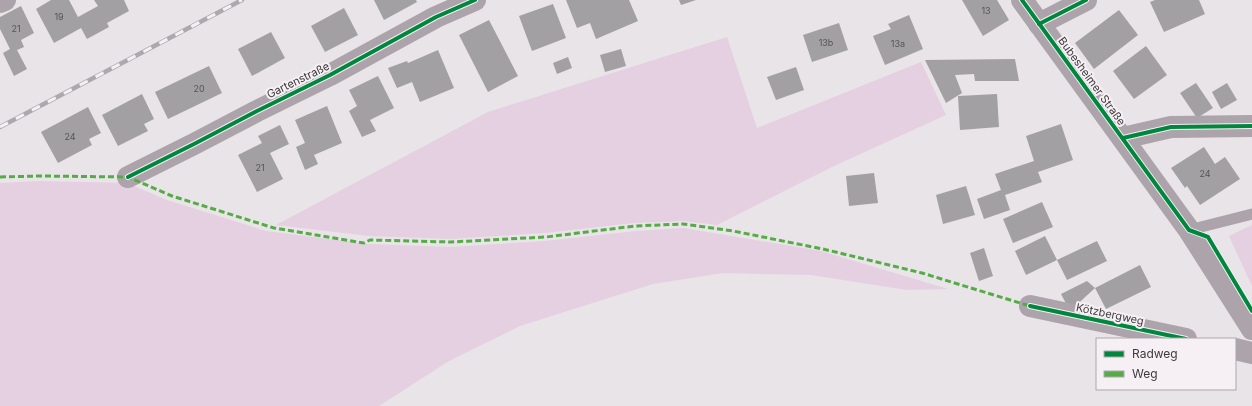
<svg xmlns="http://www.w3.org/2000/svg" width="1252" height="406" font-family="Inter,sans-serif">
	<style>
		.green { fill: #e5d0e1 }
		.building { fill: #a2a0a2 }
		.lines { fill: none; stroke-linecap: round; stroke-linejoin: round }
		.lane { stroke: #aca3ab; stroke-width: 11 }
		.street { stroke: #aca3ab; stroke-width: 22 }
		.secondary { stroke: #aca3ab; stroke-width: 22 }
		.rail-casing { stroke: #aea8ae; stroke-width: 4.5 }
		.rail { stroke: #f6f0f5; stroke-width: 3; stroke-dasharray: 9; stroke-linecap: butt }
		.quiet { stroke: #55ac46; stroke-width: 3; stroke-dasharray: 6 3; stroke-linecap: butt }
		.cycleway-casing { stroke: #f6f0f5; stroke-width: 6 }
		.cycleway { stroke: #00873e; stroke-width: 4 }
		.labels { text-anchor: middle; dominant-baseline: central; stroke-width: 4; stroke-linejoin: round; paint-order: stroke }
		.number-label { font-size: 9px; fill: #565456 }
		.street-label { font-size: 11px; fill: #3d3a3c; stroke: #f6f0f5 }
	</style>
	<rect width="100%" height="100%" fill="#e8e4e7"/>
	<g class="green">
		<polygon points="727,37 757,128 921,62 946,115 834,166 717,225 683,221 634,223 545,233 451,239 369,236 276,225 488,112"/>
		<polygon points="38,181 127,183 167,200 266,231 368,244 451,247 545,241 636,231 684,228 821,251 948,289 907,290 811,275 723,273 653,284 520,326 449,361 379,406 0,406 0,183"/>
		<polygon points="1252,225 1252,286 1229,236"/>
	</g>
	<g class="building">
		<polygon points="51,0 69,0 78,17 98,6 94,0 124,0 129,11 107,23 109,27 87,39 81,28 54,43 36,9"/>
		<polygon points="374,0 416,0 417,2 384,20"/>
		<polygon points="566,0 629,0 638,21 596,39 590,23 577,28"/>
		<polygon points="679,0 696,0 681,5"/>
		<polygon points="962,0 997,0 1009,20 983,36"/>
		<polygon points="1155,0 1199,0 1205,14 1164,32 1150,2"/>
		<polygon points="553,4 566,38 532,51 519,16"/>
		<polygon points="21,6 34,33 21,40 24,47 17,50 27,69 14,76 3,53 10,49 0,29 0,17"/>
		<polygon points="344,8 358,35 325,52 311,26"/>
		<polygon points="1119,10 1138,35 1094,69 1075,43"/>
		<polygon points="909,15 923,49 885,65 873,36 891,29 888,24"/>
		<polygon points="489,20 518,76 488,92 459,35"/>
		<polygon points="839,23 848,50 812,62 803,35"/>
		<polygon points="271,32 285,58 252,76 238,49"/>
		<polygon points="1146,46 1167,75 1134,99 1113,71"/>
		<polygon points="621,49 626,66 605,72 600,55"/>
		<polygon points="438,50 454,88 420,102 412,82 397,88 388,68 407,61 408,63"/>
		<polygon points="568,57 572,68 557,74 553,63"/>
		<polygon points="1015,59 1019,81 975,81 974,74 955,75 962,93 946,103 925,60"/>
		<polygon points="209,66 222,93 168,119 155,92"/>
		<polygon points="796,67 804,90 776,100 767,77"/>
		<polygon points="378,76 394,108 370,120 376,131 362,137 349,111 357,106 349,90"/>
		<polygon points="1196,83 1213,108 1197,118 1180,93"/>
		<polygon points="1227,83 1237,100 1221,109 1212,92"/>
		<polygon points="142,94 154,119 144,124 148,131 118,146 102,115"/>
		<polygon points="997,94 999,127 960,130 958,96"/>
		<polygon points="327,106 342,143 314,155 318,164 305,170 296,147 305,143 295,120"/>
		<polygon points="88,107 101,133 89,139 92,145 58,163 41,132"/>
		<polygon points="1061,124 1073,160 1038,172 1042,182 1005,195 1010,210 984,219 977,199 1001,190 995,174 1034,161 1026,136"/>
		<polygon points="280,125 289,144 270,153 283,179 257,192 238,155 262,143 258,136"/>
		<polygon points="1204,147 1215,164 1225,157 1240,179 1200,205 1187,186 1185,188 1171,168"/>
		<polygon points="874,173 878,203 849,206 846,176"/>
		<polygon points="966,186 975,215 943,224 936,195"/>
		<polygon points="1042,202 1053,227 1013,243 1003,219"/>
		<polygon points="1045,236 1057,260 1026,275 1015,251"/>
		<polygon points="1097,241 1107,261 1067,280 1057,260"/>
		<polygon points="984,248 993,276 979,281 970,253"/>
		<polygon points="1140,265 1151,287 1106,309 1095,288"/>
		<polygon points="1087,281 1095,288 1070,311 1061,294"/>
	</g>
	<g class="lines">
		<polyline class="lane" points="1189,230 1252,214"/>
		<g class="street">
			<polyline points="0,2 5,0"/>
			<polyline points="1039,24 1086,0"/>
			<polyline points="1123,138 1171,127 1252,126"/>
			<polyline points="128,177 194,144 257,111 330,75 436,17 475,0"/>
			<polyline points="1030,306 1186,339"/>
			<polyline points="1235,349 1252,353"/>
		</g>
		<polyline class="secondary" points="1022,0 1189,230 1252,329"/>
		<g class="rail-casing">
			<polyline id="rail" points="0,127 242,0"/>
		</g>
		<use href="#rail" class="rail"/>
		<polyline class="quiet" points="0,177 40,176 128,177 172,196 274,228 364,243 370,240 451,242 546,237 635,226 683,224 733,231 823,249 922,273 1030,306"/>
		<g class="cycleway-casing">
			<g id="cycleway">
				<polyline points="1022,0 1189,230 1208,237 1252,311"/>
				<polyline points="1039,24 1086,0"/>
				<polyline points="1123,138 1171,127 1252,126"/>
				<polyline points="128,177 194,144 257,111 330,75 436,17 475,0"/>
				<polyline points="1030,306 1186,339"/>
			</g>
		</g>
		<use href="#cycleway" class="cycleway"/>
	</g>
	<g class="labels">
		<g class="number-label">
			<text x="986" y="10">13</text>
			<text x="59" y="16">19</text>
			<text x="16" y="28">21</text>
			<text x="826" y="42">13b</text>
			<text x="898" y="43">13a</text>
			<text x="199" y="88">20</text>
			<text x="70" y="136">24</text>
			<text x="260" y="167">21</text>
			<text x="1205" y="173">24</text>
		</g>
		<g class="street-label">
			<text transform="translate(298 80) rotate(-26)">Gartenstraße</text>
			<text transform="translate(1092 81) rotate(54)">Bubesheimer Straße</text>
			<text transform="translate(1110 314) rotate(12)">Kötzbergweg</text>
		</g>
	</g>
	<rect x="1096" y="338" width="140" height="52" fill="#f6f0f5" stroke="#aca7ab"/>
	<rect x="1104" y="351" width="20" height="6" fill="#00873e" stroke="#aca7ab"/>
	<text x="1132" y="358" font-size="12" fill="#3d3a3c">Radweg</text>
	<rect x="1104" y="371" width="20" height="6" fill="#55ac46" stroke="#aca7ab"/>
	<text x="1132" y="378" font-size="12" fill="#3d3a3c">Weg</text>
</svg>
